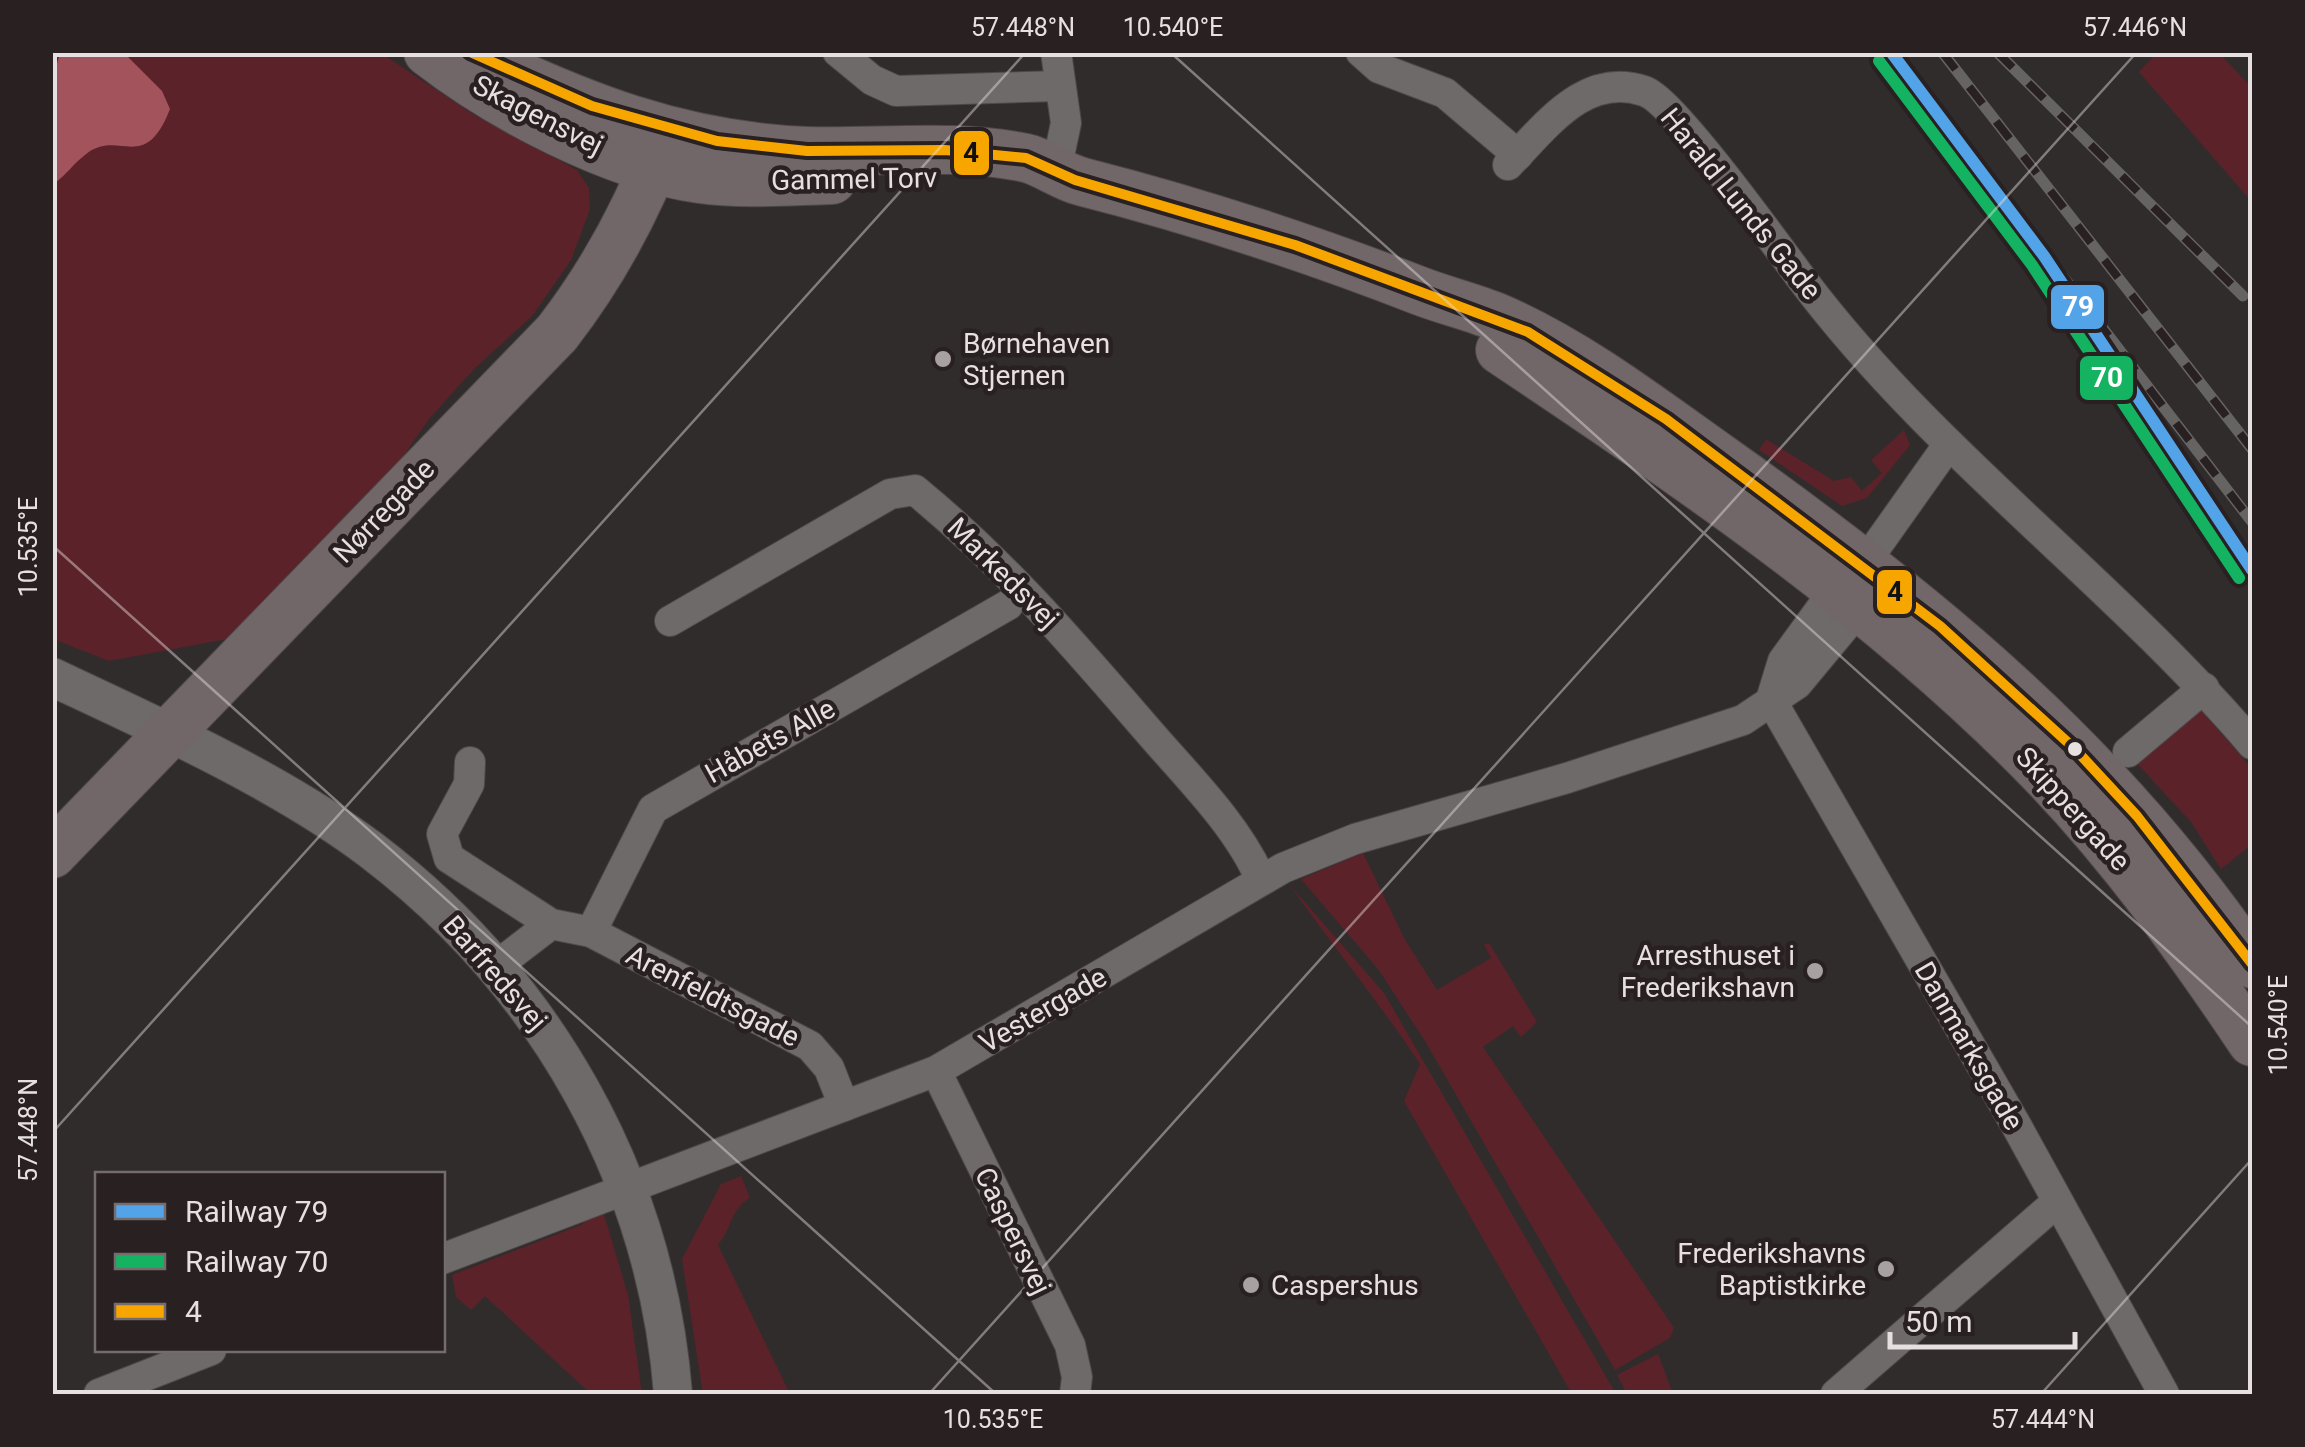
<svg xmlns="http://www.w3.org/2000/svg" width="2305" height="1447" font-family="Roboto,sans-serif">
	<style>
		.green { fill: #5b222a }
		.water { fill: #a2535b }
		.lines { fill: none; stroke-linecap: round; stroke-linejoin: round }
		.minor-casing { stroke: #4e4949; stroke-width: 32 }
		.tertiary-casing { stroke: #4e4949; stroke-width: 40 }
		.primary-casing { stroke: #4e4949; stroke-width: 50 }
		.minor { stroke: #6e6a6a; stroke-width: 30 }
		.tertiary { stroke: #6e6a6a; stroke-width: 38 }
		.primary { stroke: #726768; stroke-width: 48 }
		.rail-casing { stroke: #666363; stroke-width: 11 }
		.rail { stroke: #292021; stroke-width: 8; stroke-dasharray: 22; stroke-linecap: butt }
		.bus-1-casing { stroke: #292021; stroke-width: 18 }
		.bus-1 { stroke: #f7a600; stroke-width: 10 }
		.rail-1-casing { stroke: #292021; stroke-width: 20 }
		.rail-2-casing { stroke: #292021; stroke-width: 20 }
		.rail-1 { stroke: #53a3e8; stroke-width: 12 }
		.rail-2 { stroke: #13b361; stroke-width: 12 }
		.ticks { fill: none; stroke: #e6e0e0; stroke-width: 2.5; stroke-opacity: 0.45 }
		.poi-dot { fill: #a7a1a1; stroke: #292021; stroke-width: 4 }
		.bus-dot { fill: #e6e0e0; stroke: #292021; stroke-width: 4 }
		.labels { text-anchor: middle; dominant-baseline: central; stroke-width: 9; stroke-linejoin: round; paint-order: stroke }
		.street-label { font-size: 28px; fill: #e6e0e0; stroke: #292021 }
		.poi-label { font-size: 28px; fill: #e6e0e0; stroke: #292021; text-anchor: start }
		.line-badge { stroke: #292021; stroke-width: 4 }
		.badge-label { font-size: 28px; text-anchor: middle; font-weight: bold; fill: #fff }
		.pale-badge-label { font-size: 28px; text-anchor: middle; font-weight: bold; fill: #111 }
		.neatline { fill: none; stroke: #e6e0e0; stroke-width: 4 }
		.ticks-label { font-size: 25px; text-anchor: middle; fill: #e6e0e0 }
	</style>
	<rect width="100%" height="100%" fill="#312c2c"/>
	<g class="green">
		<polygon points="52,53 381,53 474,115 577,170 589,188 590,209 571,260 532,316 474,369 429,419 395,468 232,638 109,661 53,639"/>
		<polygon points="2157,53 2219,53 2252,88 2252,202 2139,72"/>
		<polygon points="1904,430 1910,445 1867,498 1842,506 1759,450 1766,439 1834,481 1851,477 1862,491 1882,473 1871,460"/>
		<polygon points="2200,709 2252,769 2252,844 2221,869 2191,822 2133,759"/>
		<polygon points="1363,853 1404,938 1437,990 1491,958 1484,944 1489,943 1537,1022 1521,1037 1513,1026 1483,1047 1674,1328 1670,1338 1615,1370 1425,1041 1378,969 1301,879"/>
		<path d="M1289,884L1384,993L1616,1394H1572L1404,1101L1420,1064C1379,1002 1332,945 1289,884Z"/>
		<path d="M741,1176L750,1198C730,1210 732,1228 718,1245L790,1394H703L682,1259L721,1184Z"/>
		<polygon points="603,1211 628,1295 642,1394 591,1394 485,1296 471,1310 456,1297 452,1275 583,1224 586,1217"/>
		<polygon points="1658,1354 1673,1394 1627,1394 1617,1375"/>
	</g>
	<path class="water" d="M60,53H124L162,91L170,109C144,176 118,127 85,155C74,163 67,174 55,183L52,81Z"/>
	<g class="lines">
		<g class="minor-casing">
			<g id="minor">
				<polyline points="838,52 872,80 896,91 1060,86"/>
				<polyline points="1361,52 1379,68 1445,93 1518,155"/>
				<path d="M1508,165C1546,126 1585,71 1644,91C1672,99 1780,250 1804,282C1934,454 2113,581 2252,744"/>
				<polyline points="1055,175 1066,123 1056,52"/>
				<path d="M670,621L890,494L915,490C1006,565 1073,644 1150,733C1188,777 1238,826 1261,880"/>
				<polyline points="1771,700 2016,1125 2164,1394"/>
				<polyline points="1771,700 1783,661 1836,588 1866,561 1949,444"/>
				<polyline points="2128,752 2204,688"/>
				<polyline points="470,762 469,784 442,834 449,858 551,924 591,932 810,1046 829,1068 844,1106"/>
				<polyline points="591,932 653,809 1008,605"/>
				<polyline points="495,967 551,924"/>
				<polyline points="936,1071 1070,1345 1077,1377 1075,1394"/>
				<polyline points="442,1259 936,1071 1283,868 1355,839 1567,778 1743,720 1797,684 1861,607 1862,594"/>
				<polyline points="99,1394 211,1350"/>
				<polyline points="1836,1394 2057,1202"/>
			</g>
		</g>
		<g class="tertiary-casing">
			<path id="tertiary" d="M52,677C155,725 281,782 371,850C545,982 656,1177 673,1394"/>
		</g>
		<g class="primary-casing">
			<g id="primary">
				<path d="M428,52C499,107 612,167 700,179C743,185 789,181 832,180"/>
				<path d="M469,52C581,106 681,146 807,151C878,153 956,143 1026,158C1044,162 1062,177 1083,182C1197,211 1309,248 1420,291C1446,301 1473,307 1499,318C1577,352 1650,408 1719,457C1925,603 2109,753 2252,964"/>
				<path d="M1500,350C1690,477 1883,608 2043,773C2122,855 2189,948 2252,1042"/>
				<path d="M52,854L557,333C605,271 639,207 666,134"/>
			</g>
		</g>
		<use href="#minor" class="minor"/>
		<use href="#tertiary" class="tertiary"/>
		<use href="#primary" class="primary"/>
		<g class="rail-casing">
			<g id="rail">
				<polyline points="1942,52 2252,449"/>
				<polyline points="1997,52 2243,296"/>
				<polyline points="1988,179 2252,522"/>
			</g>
		</g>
		<use href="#rail" class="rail"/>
		<g class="bus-1-casing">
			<polyline id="bus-1" points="470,52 592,106 717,141 807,151 945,150 1026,158 1075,180 1295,245 1528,332 1666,419 1940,626 2075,749 2137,816 2252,964"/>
		</g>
		<use href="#bus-1" class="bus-1"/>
		<g class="rail-1-casing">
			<polyline id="rail-1" points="1891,52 2044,256 2252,570"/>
		</g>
		<g class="rail-2-casing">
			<polyline id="rail-2" points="1879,61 2032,265 2239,578"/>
		</g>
		<use href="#rail-1" class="rail-1"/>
		<use href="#rail-2" class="rail-2"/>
	</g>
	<path class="ticks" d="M1170,52L2252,1027M52,545L996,1394M52,1133L1026,52M929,1394L2137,52M2041,1394L2252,1159"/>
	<g class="poi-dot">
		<circle cx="943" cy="359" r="10"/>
		<circle cx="1815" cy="971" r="10"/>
		<circle cx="1886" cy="1269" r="10"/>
		<circle cx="1251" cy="1285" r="10"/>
	</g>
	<circle class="bus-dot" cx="2075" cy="749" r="9"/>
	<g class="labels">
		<g class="street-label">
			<text transform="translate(538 115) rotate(27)">Skagensvej</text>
			<text transform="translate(854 179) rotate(-1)">Gammel Torv</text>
			<text transform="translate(1741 204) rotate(51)">Harald Lunds Gade</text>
			<text transform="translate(384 511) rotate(-46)">Nørregade</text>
			<text transform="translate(1003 573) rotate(45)">Markedsvej</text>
			<text transform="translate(770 741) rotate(-29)">Håbets Alle</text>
			<text transform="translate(2073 809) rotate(48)">Skippergade</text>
			<text transform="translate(495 973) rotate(49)">Barfredsvej</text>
			<text transform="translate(713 996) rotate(27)">Arenfeldtsgade</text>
			<text transform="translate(1043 1010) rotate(-30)">Vestergade</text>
			<text transform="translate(1969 1046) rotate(60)">Danmarksgade</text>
			<text transform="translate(1013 1231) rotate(64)">Caspersvej</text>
		</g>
		<g class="poi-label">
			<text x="963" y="343">Børnehaven<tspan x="963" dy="32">Stjernen</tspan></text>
			<text x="1795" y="955" text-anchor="end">Arresthuset i<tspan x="1795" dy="32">Frederikshavn</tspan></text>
			<text x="1866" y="1253" text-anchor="end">Frederikshavns<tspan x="1866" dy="32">Baptistkirke</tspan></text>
			<text x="1271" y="1285">Caspershus</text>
		</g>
	</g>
	<g class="line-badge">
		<rect x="952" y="129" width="39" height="48" rx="10" fill="#f7a600"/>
		<rect x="2049" y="283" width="57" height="48" rx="10" fill="#53a3e8"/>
		<rect x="2078" y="354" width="57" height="48" rx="10" fill="#13b361"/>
		<rect x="1875" y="568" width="39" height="48" rx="10" fill="#f7a600"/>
	</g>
	<g class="badge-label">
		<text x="2078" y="316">79</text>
		<text x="2107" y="387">70</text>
	</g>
	<g class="pale-badge-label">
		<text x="971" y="162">4</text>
		<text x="1895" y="601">4</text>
	</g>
	<rect width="2305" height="1447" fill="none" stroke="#292021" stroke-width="110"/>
	<rect x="95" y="1172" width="350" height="180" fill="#292021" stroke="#756d6d" stroke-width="2.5"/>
	<rect x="115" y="1204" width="50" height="15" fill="#53a3e8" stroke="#756d6d" stroke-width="2.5"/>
	<text x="185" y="1222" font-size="30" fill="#e6e0e0">Railway 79</text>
	<rect x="115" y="1254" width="50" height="15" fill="#13b361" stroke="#756d6d" stroke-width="2.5"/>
	<text x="185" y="1272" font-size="30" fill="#e6e0e0">Railway 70</text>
	<rect x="115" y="1304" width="50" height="15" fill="#f7a600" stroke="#756d6d" stroke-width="2.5"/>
	<text x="185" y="1322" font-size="30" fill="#e6e0e0">4</text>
	<path d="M1890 1332v15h185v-15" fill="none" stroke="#e6e0e0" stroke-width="5"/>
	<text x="1905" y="1332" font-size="30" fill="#e6e0e0" stroke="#292021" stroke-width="8" paint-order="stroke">50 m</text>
	<rect x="55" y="55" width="2195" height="1337" class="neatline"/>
	<g class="ticks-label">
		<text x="1023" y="36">57.448°N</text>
		<text x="1173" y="36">10.540°E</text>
		<text x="2135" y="36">57.446°N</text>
		<text transform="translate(28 547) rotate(-90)" y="9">10.535°E</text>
		<text transform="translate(2278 1025) rotate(-90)" y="9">10.540°E</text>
		<text transform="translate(28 1130) rotate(-90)" y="9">57.448°N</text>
		<text x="993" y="1428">10.535°E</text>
		<text x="2043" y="1428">57.444°N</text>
	</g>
</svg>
